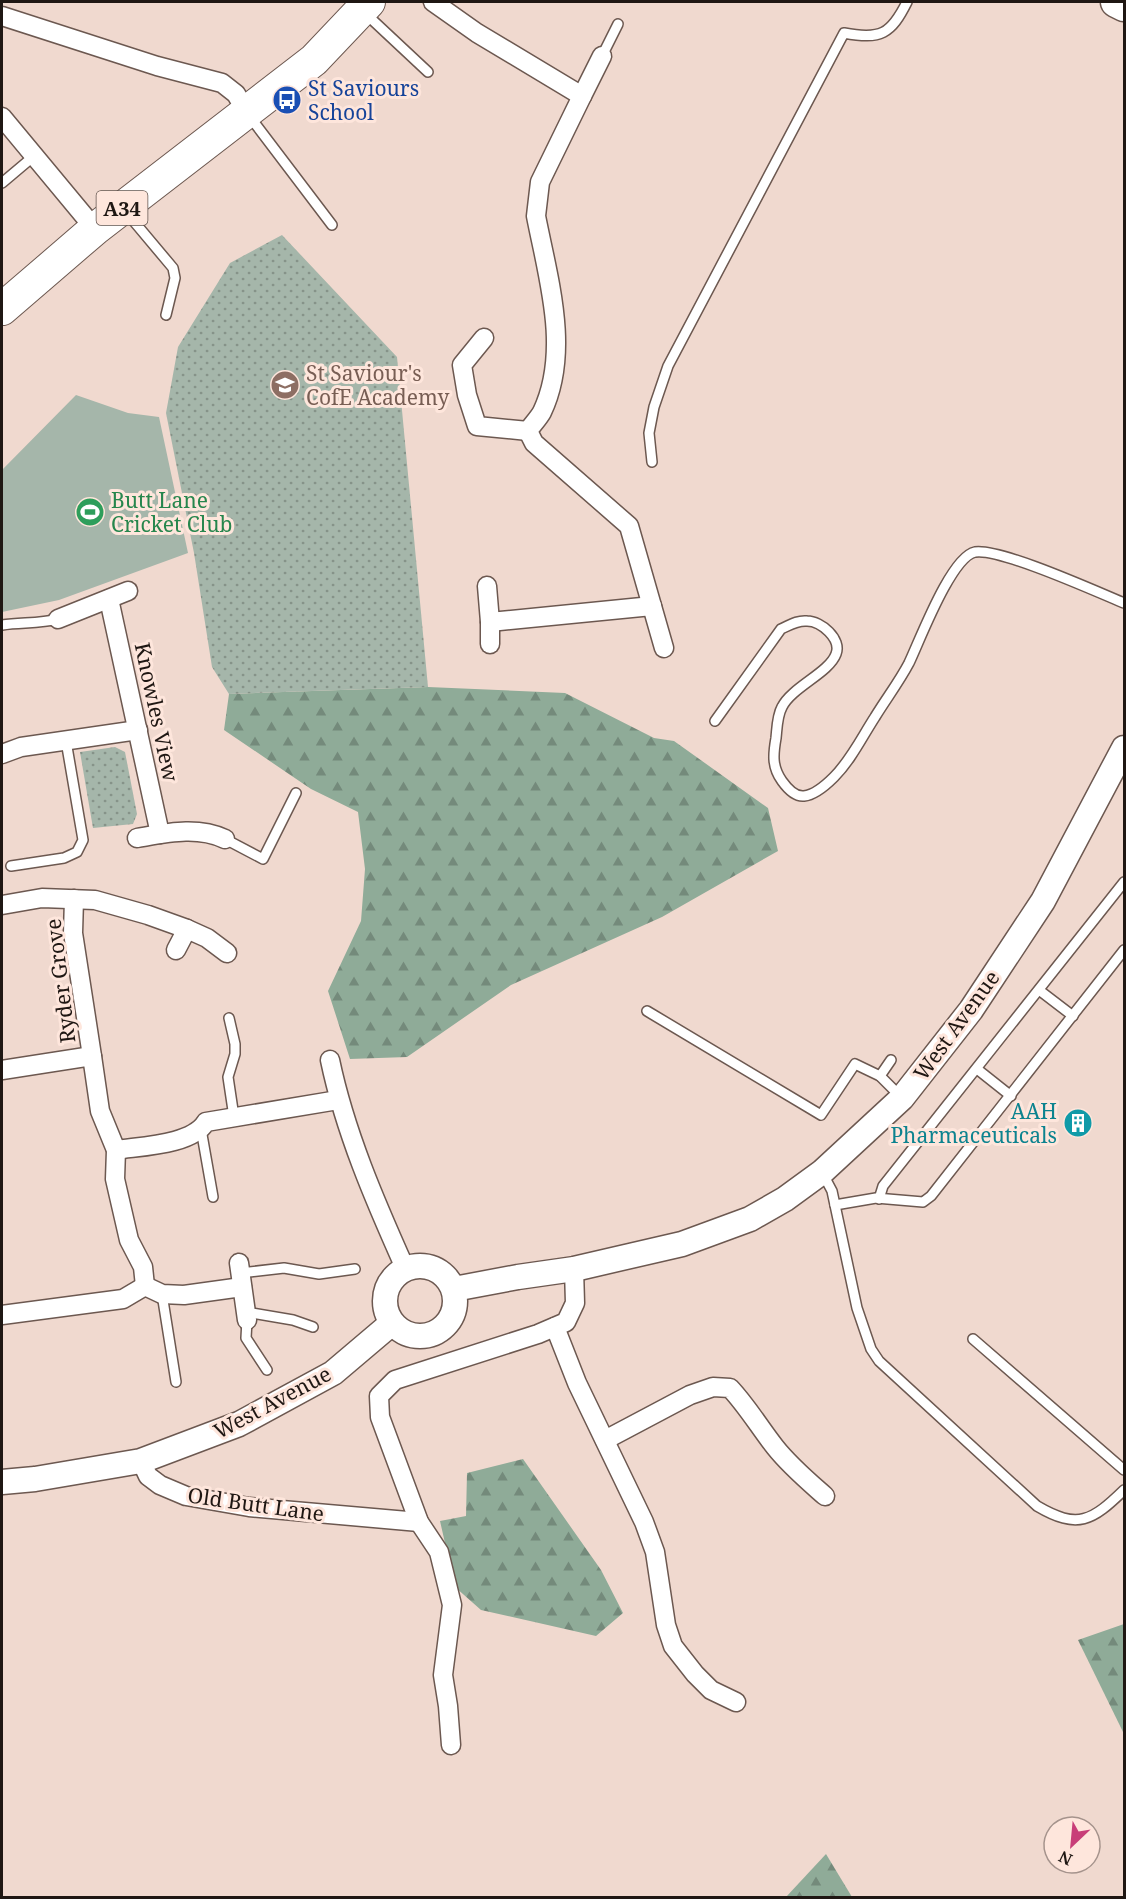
<svg xmlns="http://www.w3.org/2000/svg" width="1126" height="1899" font-family="'Noto Serif',serif">
	<style>
		.grass { fill: #a5b6aa }
		.forest { fill: url(#forest-firs) }
		.park { fill: url(#park-dots) }
		.lines { fill: none; stroke-linecap: round; stroke-linejoin: round }
		.service-casing { stroke: #6c5850; stroke-width: 12 }
		.minor-casing { stroke: #6c5850; stroke-width: 21 }
		.tertiary-casing { stroke: #6c5850; stroke-width: 27 }
		.primary-casing { stroke: #6c5850; stroke-width: 33 }
		.trunk-casing { stroke: #6c5850; stroke-width: 34 }
		.service { stroke: #fff; stroke-width: 9 }
		.minor { stroke: #fff; stroke-width: 18 }
		.tertiary { stroke: #fff; stroke-width: 24 }
		.primary { stroke: #fff; stroke-width: 30 }
		.trunk { stroke: #fff; stroke-width: 32 }
		.labels { text-anchor: middle; dominant-baseline: central; stroke-width: 6; stroke-linejoin: round; paint-order: stroke }
		.shield { fill: #fee6dc; stroke: #62554f; stroke-width: 1.5 }
		.shield-label { font-size: 20px; font-weight: bold; fill: #1f1713 }
		.transit-label { font-size: 21px; fill: #164399; stroke: #fee6dc; text-anchor: start }
		.education-label { font-size: 21px; fill: #785e54; stroke: #fee6dc; text-anchor: start }
		.leisure-label { font-size: 21px; fill: #27864d; stroke: #fee6dc; text-anchor: start }
		.street-label { font-size: 21px; fill: #1f1713; stroke: #fee6dc }
		.culture-label { font-size: 21px; fill: #0d838f; stroke: #fee6dc; text-anchor: end }
	</style>
	<defs>
		<pattern id="forest-firs" width="22" height="20" patternUnits="userSpaceOnUse" patternTransform="scale(1.5)"><rect width="22" height="20" fill="#8fab98"/><path d="M5 1l3.5 6h-7zM16 11l3.5 6h-7z" fill="#748a7b"/></pattern>
		<pattern id="park-dots" width="8" height="8" patternUnits="userSpaceOnUse" patternTransform="scale(1.5)"><rect width="8" height="8" fill="#a5b6aa"/><path d="M2 2h.1M6 6h.1" fill="none" stroke="#869389" stroke-width="1.8" stroke-linecap="round"/></pattern>
	</defs>
	<rect width="100%" height="100%" fill="#f0d9cf"/>
	<polygon class="grass" points="76,395 128,413 159,417 188,553 59,600 2,612 2,470"/>
	<g class="forest">
		<polygon points="428,687 565,693 654,738 674,741 768,808 778,851 662,917 511,985 407,1057 350,1059 328,991 361,921 365,869 358,812 311,789 224,730 229,694"/>
		<polygon points="523,1459 601,1570 623,1613 596,1636 481,1610 455,1587 440,1521 466,1516 467,1473"/>
		<polygon points="1124,1624 1124,1734 1078,1640"/>
		<polygon points="826,1854 852,1897 786,1897"/>
	</g>
	<g class="park">
		<polygon points="282,235 397,357 428,687 229,694 212,667 194,553 166,413 178,347 230,263"/>
		<polygon points="115,747 125,752 137,814 133,824 93,828 80,752"/>
	</g>
	<g class="lines">
		<g class="service-casing">
			<g id="service">
				<polyline points="366,14 428,72"/>
				<polyline points="602,56 618,24"/>
				<polyline points="250,117 332,225"/>
				<polyline points="2,183 34,156"/>
				<polyline points="126,212 173,268 175,278 166,315"/>
				<path d="M652,462L649,433L654,407L668,366L844,33C881,40 891,34 907,2"/>
				<path d="M2,625C21,622 39,624 58,619"/>
				<path d="M715,721L781,629C790,625 797,620 807,621C821,621 842,639 836,654C829,673 792,687 782,707C777,716 777,729 776,738C773,755 772,767 782,781C787,788 795,797 804,796C814,795 827,784 834,777C851,760 862,737 875,717C886,699 899,682 909,663C920,640 951,557 975,552C1000,548 1095,591 1124,603"/>
				<polyline points="225,839 263,859 296,793"/>
				<polyline points="11,866 64,858 77,852 83,840 66,741"/>
				<polyline points="1039,990 1073,1016"/>
				<polyline points="647,1011 821,1115 855,1064 880,1076 902,1098"/>
				<polyline points="229,1018 235,1044 235,1054 228,1077 234,1117"/>
				<polyline points="977,1069 1011,1096"/>
				<polyline points="880,1076 891,1060"/>
				<polyline points="201,1129 213,1197"/>
				<path d="M823,1174L832,1191L857,1308L871,1349L879,1361L1037,1506C1078,1530 1092,1521 1124,1490"/>
				<polyline points="879,1199 883,1186 1124,882"/>
				<polyline points="835,1205 876,1198 923,1202 931,1196 1124,950"/>
				<polyline points="240,1273 284,1268 319,1274 355,1269"/>
				<polyline points="162,1294 176,1382"/>
				<polyline points="246,1312 293,1320 313,1327"/>
				<polyline points="247,1320 246,1338 267,1370"/>
				<polyline points="973,1339 1124,1470"/>
			</g>
		</g>
		<g class="minor-casing">
			<g id="minor">
				<path d="M433,2L477,33L582,96L540,182L536,216C548,278 571,351 542,412C538,419 532,425 528,431L534,443L629,526L664,648"/>
				<polyline points="2,16 157,66 222,83 236,94 246,111"/>
				<polyline points="582,96 602,56"/>
				<polyline points="2,117 95,229"/>
				<polyline points="484,338 462,365 467,395 477,426 528,431"/>
				<polyline points="487,586 490,622 652,606"/>
				<polyline points="109,599 160,834"/>
				<polyline points="58,619 128,591"/>
				<polyline points="490,622 490,644"/>
				<polyline points="2,754 21,747 138,730"/>
				<path d="M137,838C167,833 197,826 225,839"/>
				<polyline points="74,899 73,933 92,1056"/>
				<polyline points="2,905 42,898 95,900 148,915 187,929 207,938 227,953"/>
				<polyline points="176,950 187,929"/>
				<path d="M330,1060C345,1132 375,1201 405,1268"/>
				<polyline points="2,1070 92,1056 100,1111 116,1150 115,1179 129,1240 143,1267 145,1286"/>
				<path d="M116,1150C141,1146 192,1145 206,1122L338,1100"/>
				<polyline points="239,1263 247,1320"/>
				<polyline points="145,1286 162,1294 184,1295 242,1287"/>
				<polyline points="2,1315 123,1299 145,1286"/>
				<polyline points="555,1327 577,1383 644,1522 655,1552 666,1625 673,1646 695,1674 711,1690 736,1702"/>
				<path d="M605,1440L690,1395L713,1387L730,1388C747,1406 760,1428 775,1447C790,1466 808,1481 825,1496"/>
				<polyline points="141,1461 148,1476 160,1485 186,1496 249,1507 419,1522"/>
				<polyline points="451,1745 448,1706 443,1675 452,1605 439,1552 419,1522 380,1417 379,1396 395,1380 538,1334 566,1322 575,1303 574,1269"/>
			</g>
		</g>
		<g class="tertiary-casing">
			<g id="tertiary">
				<circle cx="420" cy="1301" r="35"/>
				<polyline points="454,1289 518,1277 574,1269 682,1244 750,1219 785,1199 822,1172 902,1098 971,1010 1043,901 1124,748"/>
				<polyline points="2,1482 35,1479 141,1461 239,1424 333,1373 392,1323"/>
			</g>
		</g>
		<g class="primary-casing">
			<polyline id="primary" points="1116,2 1124,6"/>
		</g>
		<g class="trunk-casing">
			<polyline id="trunk" points="2,309 95,229 314,60 369,2"/>
		</g>
		<use href="#service" class="service"/>
		<use href="#minor" class="minor"/>
		<use href="#tertiary" class="tertiary"/>
		<use href="#primary" class="primary"/>
		<use href="#trunk" class="trunk"/>
	</g>
	<defs>
		<g id="bus-disc" transform="scale(1.5)"><circle r="9.5" fill="#1a4fb4" stroke="#fee6dc"/><path d="M-5-6H5V4H4V6H2V4H-2V6H-4V4H-5ZM-3.5-4V0h7V-4ZM-3.5 1.2v1.5H-2V1.2ZM2 1.2v1.5H3.5V1.2Z" fill="#fff"/></g>
		<g id="school-disc" transform="scale(1.5)"><circle r="9.5" fill="#8d6e63" stroke="#fee6dc"/><path d="M0-5L7-2L0 1L-7-2ZM-4 1L0 2.5L4 1V4Q0 6-4 4Z" fill="#fff"/></g>
		<g id="stadium-disc" transform="scale(1.5)"><circle r="9.5" fill="#2e9e5b" stroke="#fee6dc"/><path d="M0-5a6.5 5 0 1 0 0 10a6.5 5 0 1 0 0-10ZM-3.5-1.8h7v3.6h-7Z" fill="#fff"/></g>
		<g id="building-disc" transform="scale(1.5)"><circle r="9.5" fill="#0f9aa8" stroke="#fee6dc"/><path d="M-4-6H4V6H1V3H-1V6H-4ZM-2.5-4.3h1.7v1.8h-1.7ZM.8-4.3h1.7v1.8H.8ZM-2.5-1h1.7V.8h-1.7ZM.8-1h1.7V.8H.8Z" fill="#fff"/></g>
	</defs>
	<g fill-rule="evenodd">
		<use href="#bus-disc" x="287" y="100"/>
		<use href="#school-disc" x="285" y="385"/>
		<use href="#stadium-disc" x="90" y="512"/>
		<use href="#building-disc" x="1078" y="1123"/>
	</g>
	<g class="labels">
		<rect class="shield" x="96.5" y="191" width="51" height="34" rx="4.5"/>
		<g class="shield-label">
			<text x="122" y="208">A34</text>
		</g>
		<g class="transit-label">
			<text x="308" y="88">St Saviours<tspan x="308" dy="24">School</tspan></text>
		</g>
		<g class="education-label">
			<text x="306" y="373">St Saviour's<tspan x="306" dy="24">CofE Academy</tspan></text>
		</g>
		<g class="leisure-label">
			<text x="111" y="500">Butt Lane<tspan x="111" dy="24">Cricket Club</tspan></text>
		</g>
		<g class="street-label">
			<text transform="translate(157 712) rotate(78)">Knowles View</text>
			<text transform="translate(60 981) rotate(-97)">Ryder Grove</text>
			<text transform="translate(956 1025) rotate(-54)">West Avenue</text>
			<text transform="translate(272 1402) rotate(-28)">West Avenue</text>
			<text transform="translate(256 1504) rotate(8)">Old Butt Lane</text>
		</g>
		<g class="culture-label">
			<text x="1057" y="1111">AAH<tspan x="1057" dy="24">Pharmaceuticals</tspan></text>
		</g>
	</g>
	<rect width="1126" height="1899" fill="none" stroke="#1f1713" stroke-width="6"/>
	<g transform="translate(1072 1845) rotate(206)"><circle r="28" fill="#fee6dc" stroke="#a5938c" stroke-width="1.5"/>
	<path d="M0-4.5L10 22L0 15L-10 22Z" fill="#c83e78"/>
	<text y="-9" font-size="16" font-weight="bold" text-anchor="middle" fill="#1f1713">N</text>
	</g>
</svg>
